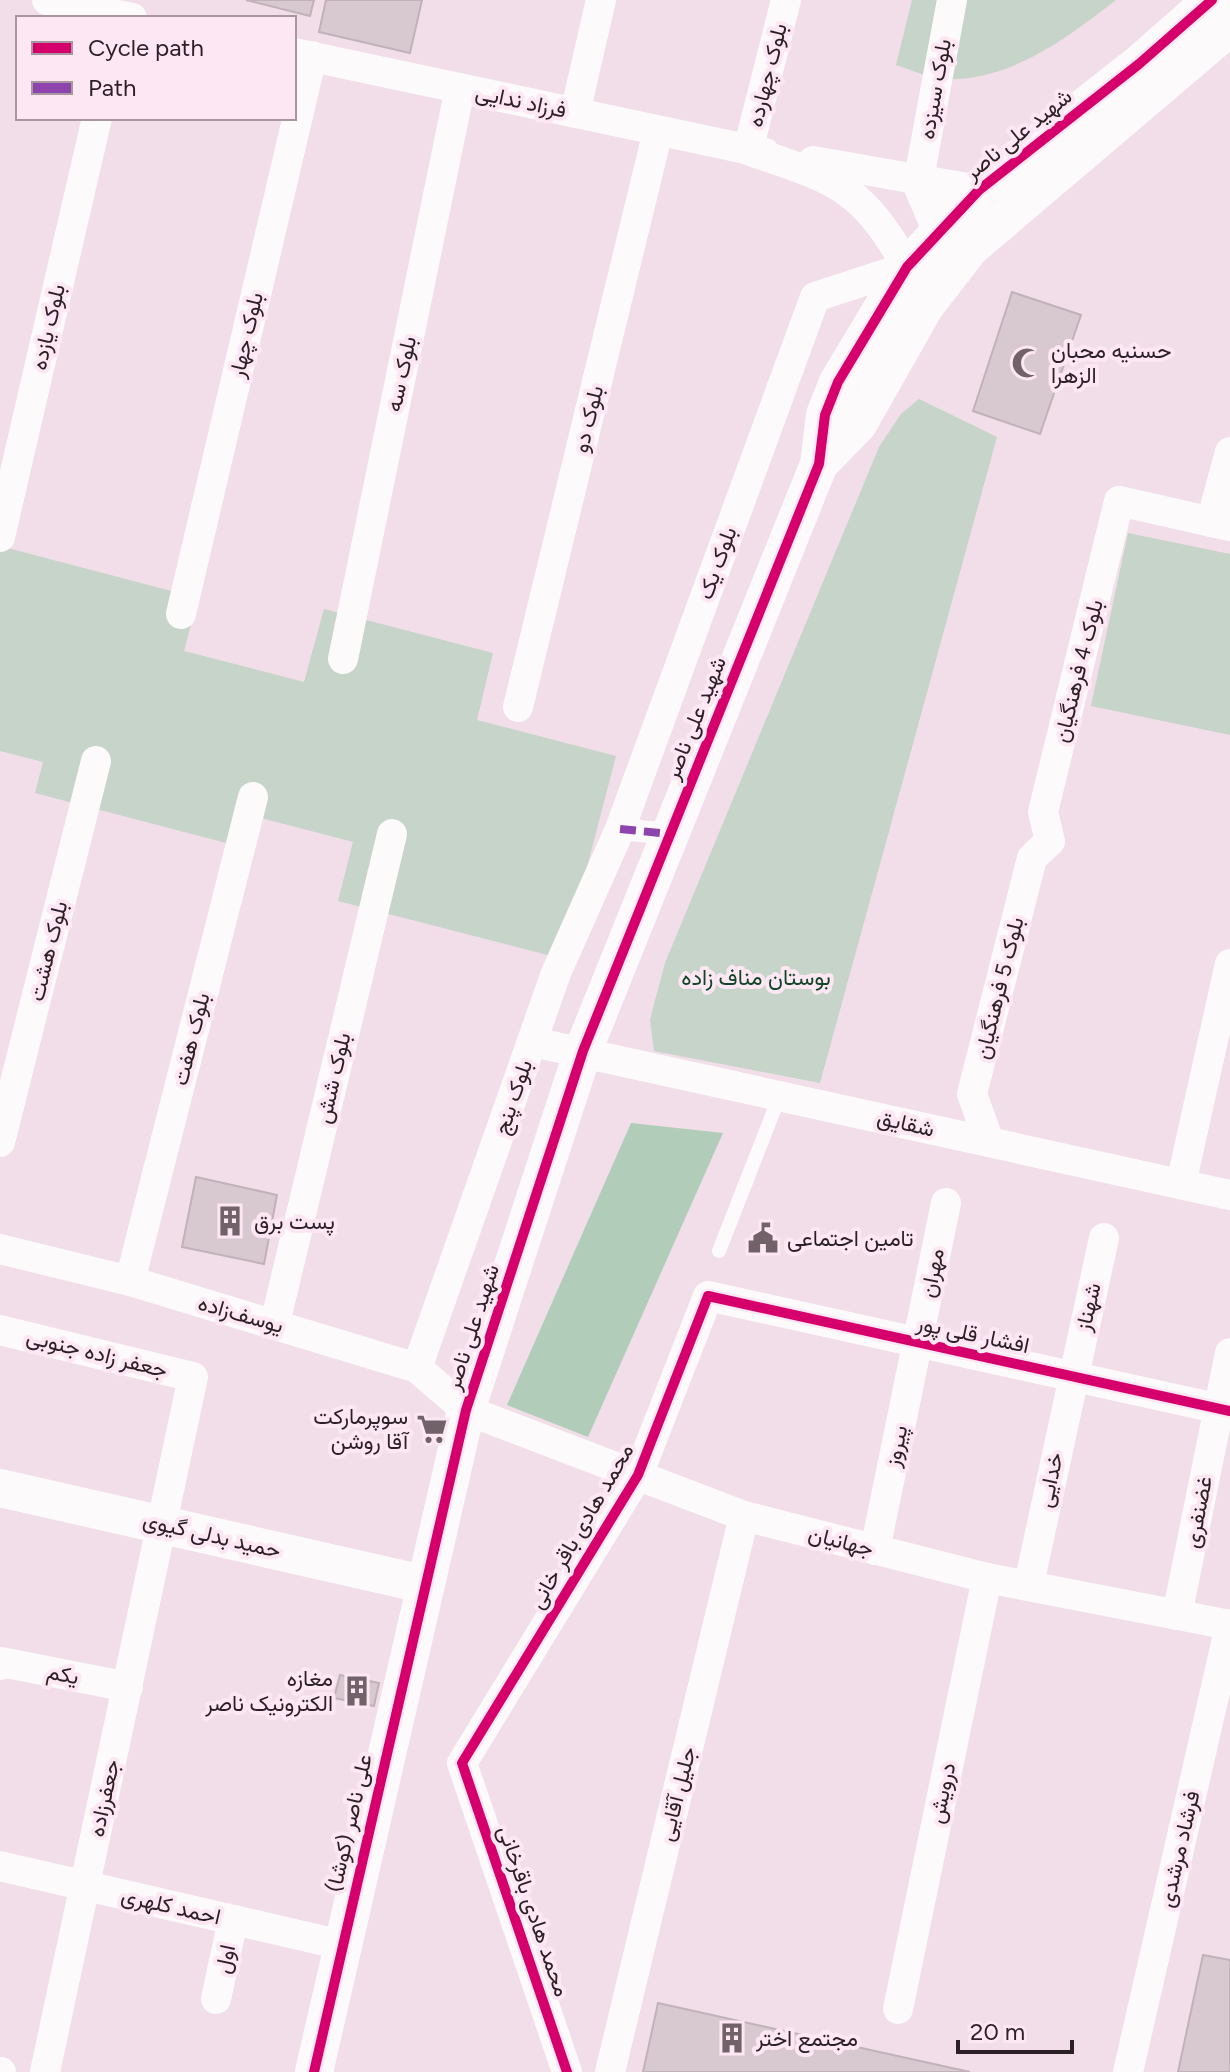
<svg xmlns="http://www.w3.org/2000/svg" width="1230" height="2072" font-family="Figtree,Vazirmatn,sans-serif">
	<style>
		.green { fill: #c6d4c9 }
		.forest { fill: #b1cdb9 }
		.building { fill: #d8c9d1; stroke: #c1b1b9; stroke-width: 2 }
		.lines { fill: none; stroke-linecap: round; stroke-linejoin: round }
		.service { stroke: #fdfafc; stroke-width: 14 }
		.pedestrian { stroke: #fdfafc; stroke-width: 22 }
		.minor { stroke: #fdfafc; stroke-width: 30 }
		.tertiary { stroke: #fdfafc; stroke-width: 38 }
		.quiet { stroke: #8e44ad; stroke-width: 8; stroke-dasharray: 16 8; stroke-linecap: butt }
		.cycleway-casing { stroke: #fde7f2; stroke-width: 15 }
		.cycleway { stroke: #d6006c; stroke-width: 10 }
		.labels { text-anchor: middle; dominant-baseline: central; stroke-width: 8; stroke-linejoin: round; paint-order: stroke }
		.street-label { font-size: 22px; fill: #2c1f26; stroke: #fde7f2 }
		.poi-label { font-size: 22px; fill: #2c1f26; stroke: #fde7f2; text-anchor: start }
		.park-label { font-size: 22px; fill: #124428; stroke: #fde7f2 }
	</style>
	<rect width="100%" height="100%" fill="#f1dee8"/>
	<g class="green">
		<path d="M912,0H1116C1067,38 1009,82 944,79C929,79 911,69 896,65Z"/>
		<polygon points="919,399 997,437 820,1083 654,1051 650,1020 665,963 879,447 901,414"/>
		<polygon points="1128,533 1230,554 1230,735 1091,706"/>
		<polygon points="0,546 198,598 184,651 304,682 324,609 493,653 477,720 616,756 563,959 338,901 353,842 261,818 253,850 35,793 43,762 0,751"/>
	</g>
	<polygon class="forest" points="631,1123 723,1133 588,1437 507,1405"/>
	<g class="building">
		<polygon points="246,0 314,0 310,16"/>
		<polygon points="326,0 422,0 410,53 319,32"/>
		<polygon points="1012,292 1081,315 1040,434 973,411"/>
		<polygon points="196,1177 277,1195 264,1264 182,1247"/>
		<polygon points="340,1675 379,1683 374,1706 334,1698"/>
		<polygon points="1203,1955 1230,1960 1230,2072 1178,2072"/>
		<polygon points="658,2003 970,2072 643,2072"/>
	</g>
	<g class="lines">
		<polyline class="service" points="719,1251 780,1095"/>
		<polyline class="pedestrian" points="620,829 670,834"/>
		<g class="minor">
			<polyline points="47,0 132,18"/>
			<polyline points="294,53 765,153"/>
			<polyline points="575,113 601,0"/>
			<polyline points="748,150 786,0"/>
			<polyline points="813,161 979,190"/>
			<polyline points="919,178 952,0"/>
			<polyline points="1211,522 1230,452"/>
			<polyline points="0,537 97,118"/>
			<polyline points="181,614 312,56"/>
			<polyline points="343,659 460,88"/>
			<polyline points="518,707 658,131"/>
			<polyline points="533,1042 1230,1195"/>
			<polyline points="989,1141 972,1094 1032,858 1050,841 1043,812 1119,501 1230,526"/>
			<polyline points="0,1142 96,761"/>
			<polyline points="1181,1184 1230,964"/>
			<polyline points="0,1249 130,1281 417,1368 466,1410 744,1516 987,1578 1230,1625"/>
			<polyline points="130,1281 253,797"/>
			<polyline points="275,1323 392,834"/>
			<polyline points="0,1330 193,1377 45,2072"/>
			<path d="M417,1368L556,973L620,829L815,297L907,267C860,183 834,180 748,150"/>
			<polyline points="875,1550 946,1203"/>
			<polyline points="1029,1584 1104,1238"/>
			<polyline points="1177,1615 1230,1353"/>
			<polyline points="0,1665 1,1662 128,1687"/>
			<polyline points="0,1866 342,1945"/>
			<polyline points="216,1999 233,1920"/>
			<polyline points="898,2009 987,1578"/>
			<polyline points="0,2072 1,2072"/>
			<polyline points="567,2072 462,1763 638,1475 708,1296 1230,1411"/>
			<polyline points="610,2072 744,1516"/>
			<polyline points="1128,2072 1230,1626"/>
		</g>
		<g class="tertiary">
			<polyline points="919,178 941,229 958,240"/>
			<polyline points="819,464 858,424 925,306 970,248 1217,38 1230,18"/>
			<polyline points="0,1488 423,1584"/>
			<polyline points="314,2072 466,1410 583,1051 819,464 825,415 838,382 907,267 979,190 1139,64 1212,0"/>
		</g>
		<polyline class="quiet" points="620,829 670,834"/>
		<g class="cycleway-casing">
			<g id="cycleway">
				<polyline points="314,2072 466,1410 583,1051 819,464 825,415 838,382 907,267 979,190 1139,64 1212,0"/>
				<polyline points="567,2072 462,1763 638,1475 708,1296 1230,1411"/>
			</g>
		</g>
		<use href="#cycleway" class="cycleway"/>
	</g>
	<defs>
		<g id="mosque-bare" transform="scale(2.4)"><path d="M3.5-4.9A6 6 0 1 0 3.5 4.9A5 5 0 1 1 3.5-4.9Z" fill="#71626a" stroke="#fde7f2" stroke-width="2.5" paint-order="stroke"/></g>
		<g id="building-bare" transform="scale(2.4)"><path d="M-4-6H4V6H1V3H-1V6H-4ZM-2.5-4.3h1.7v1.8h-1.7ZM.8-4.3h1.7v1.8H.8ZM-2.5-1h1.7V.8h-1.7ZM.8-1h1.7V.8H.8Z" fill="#71626a" stroke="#fde7f2" stroke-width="2.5" paint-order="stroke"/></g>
		<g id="civic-bare" transform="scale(2.4)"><path d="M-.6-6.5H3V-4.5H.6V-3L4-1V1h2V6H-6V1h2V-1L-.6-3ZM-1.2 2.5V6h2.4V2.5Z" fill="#71626a" stroke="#fde7f2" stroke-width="2.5" paint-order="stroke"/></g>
		<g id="supermarket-bare" transform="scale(2.4)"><path d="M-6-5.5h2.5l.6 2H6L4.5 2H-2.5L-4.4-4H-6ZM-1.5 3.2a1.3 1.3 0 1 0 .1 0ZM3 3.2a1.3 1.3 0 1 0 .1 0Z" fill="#71626a" stroke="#fde7f2" stroke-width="2.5" paint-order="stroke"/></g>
	</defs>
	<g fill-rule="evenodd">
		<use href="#mosque-bare" x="1027" y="363"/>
		<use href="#building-bare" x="230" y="1221"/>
		<use href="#civic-bare" x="763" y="1238"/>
		<use href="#supermarket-bare" x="432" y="1429"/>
		<use href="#building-bare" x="357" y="1691"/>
		<use href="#building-bare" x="732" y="2038"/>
	</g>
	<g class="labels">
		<g class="street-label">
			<text transform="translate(767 75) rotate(-76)">بلوک چهارده</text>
			<text transform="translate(935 89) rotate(-80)">بلوک سیزده</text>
			<text transform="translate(521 101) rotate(12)">فرزاد ندایی</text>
			<text transform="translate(1018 134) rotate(-39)">شهید علی ناصر</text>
			<text transform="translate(48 327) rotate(-77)">بلوک یازده</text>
			<text transform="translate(246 335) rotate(-77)">بلوک چهار</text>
			<text transform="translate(401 374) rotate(-78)">بلوک سه</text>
			<text transform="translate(588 419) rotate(-76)">بلوک دو</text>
			<text transform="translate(717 563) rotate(-70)">بلوک یک</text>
			<text transform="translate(1078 671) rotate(-76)">بلوک 4 فرهنگیان</text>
			<text transform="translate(695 718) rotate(-68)">شهید علی ناصر</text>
			<text transform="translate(48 951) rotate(-76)">بلوک هشت</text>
			<text transform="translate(999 988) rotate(-76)">بلوک 5 فرهنگیان</text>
			<text transform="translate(191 1039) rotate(-76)">بلوک هفت</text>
			<text transform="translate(333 1078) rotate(-77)">بلوک شش</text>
			<text transform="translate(513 1097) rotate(-71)">بلوک پنج</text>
			<text transform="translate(906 1123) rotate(13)">شقایق</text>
			<text transform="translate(932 1273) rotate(-79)">مهران</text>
			<text transform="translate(1088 1307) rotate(-77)">شهناز</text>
			<text transform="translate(241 1314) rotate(16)">یوسف‌زاده</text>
			<text transform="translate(472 1327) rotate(-72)">شهید علی ناصر</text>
			<text transform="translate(973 1334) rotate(12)">افشار قلی پور</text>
			<text transform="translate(97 1353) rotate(14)">جعفر زاده جنوبی</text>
			<text transform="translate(896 1446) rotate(-78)">پیروز</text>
			<text transform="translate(1050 1480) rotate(-78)">خدایی</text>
			<text transform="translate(1198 1512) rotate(-79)">غضنفری</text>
			<text transform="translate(581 1526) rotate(-60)">محمد هادی باقر خانی</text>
			<text transform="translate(212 1535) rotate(13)">حمید بدلی گیوی</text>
			<text transform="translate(841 1541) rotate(14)">جهانیان</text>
			<text transform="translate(63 1674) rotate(11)">یکم</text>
			<text transform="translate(942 1793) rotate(-78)">درویش</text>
			<text transform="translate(677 1794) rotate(-76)">جلیل آقایی</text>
			<text transform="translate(104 1798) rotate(-78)">جعفرزاده</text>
			<text transform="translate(349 1823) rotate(-77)">علی ناصر (کوشا)</text>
			<text transform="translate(1179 1849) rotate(-77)">فرشاد مرشدی</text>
			<text transform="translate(171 1906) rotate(13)">احمد کلهری</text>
			<text transform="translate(534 1911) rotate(71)">محمد هادی باقرخانی</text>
			<text transform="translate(225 1959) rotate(-78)">اول</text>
		</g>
		<g class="poi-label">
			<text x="1051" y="350">حسنیه محبان<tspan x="1051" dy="25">الزهرا</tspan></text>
			<text x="254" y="1221">پست برق</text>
			<text x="787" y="1238">تامین اجتماعی</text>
			<text x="408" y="1416" text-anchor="end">سوپرمارکت<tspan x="408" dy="25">آقا روشن</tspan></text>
			<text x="333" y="1678" text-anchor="end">مغازه<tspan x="333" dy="25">الکترونیک ناصر</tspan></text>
			<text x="756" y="2038">مجتمع اختر</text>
		</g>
		<g class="park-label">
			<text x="756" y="977">بوستان مناف زاده</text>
		</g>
	</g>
	<rect x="16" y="16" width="280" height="104" fill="#fde7f2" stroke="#a997a0" stroke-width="2"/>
	<rect x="32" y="42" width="40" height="12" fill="#d6006c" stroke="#a997a0" stroke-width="2"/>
	<text x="88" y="56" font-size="24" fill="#2c1f26">Cycle path</text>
	<rect x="32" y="82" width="40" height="12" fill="#8e44ad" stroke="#a997a0" stroke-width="2"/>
	<text x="88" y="96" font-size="24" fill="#2c1f26">Path</text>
	<path d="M958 2040v12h114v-12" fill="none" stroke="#2c1f26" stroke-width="4"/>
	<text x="970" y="2040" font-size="24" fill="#2c1f26" stroke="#fde7f2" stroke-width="6" paint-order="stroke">20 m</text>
</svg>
